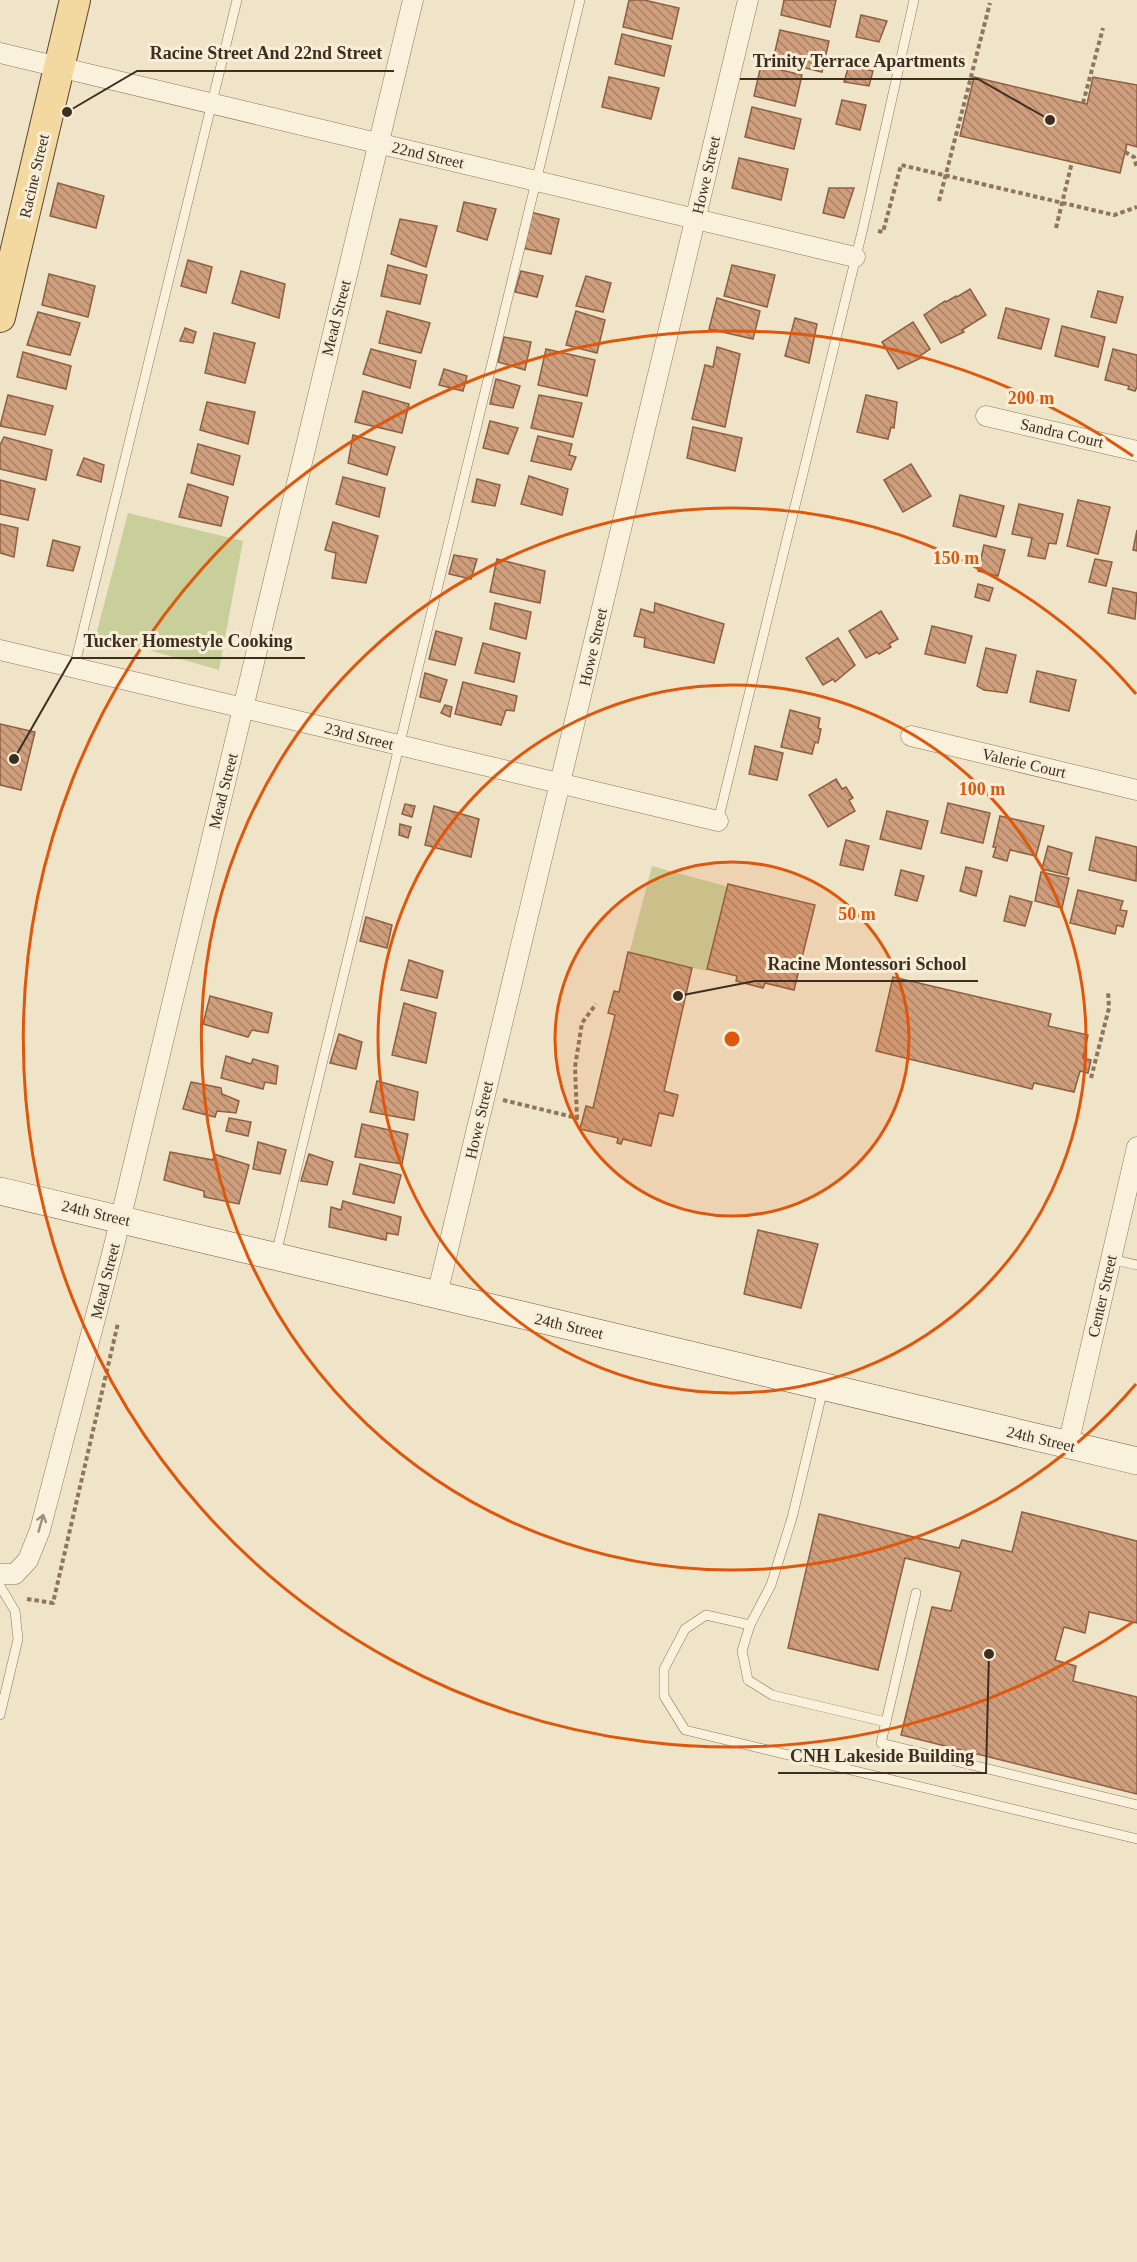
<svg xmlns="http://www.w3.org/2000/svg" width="1137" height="2262" font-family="Georgia,serif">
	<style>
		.green { fill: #c9cf9b }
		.building { fill: url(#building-back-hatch); stroke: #8d5f41; stroke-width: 1.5 }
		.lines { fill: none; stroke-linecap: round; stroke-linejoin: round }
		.lane-casing { stroke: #8d765c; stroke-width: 10 }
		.street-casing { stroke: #8d765c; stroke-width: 21 }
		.secondary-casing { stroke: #6f573f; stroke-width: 28 }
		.primary-casing { stroke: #5b4430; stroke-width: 32 }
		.path { stroke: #8d765c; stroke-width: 4; stroke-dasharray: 4.5 3; stroke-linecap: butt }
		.lane { stroke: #faf1dc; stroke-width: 9 }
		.street { stroke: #faf1dc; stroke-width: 20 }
		.secondary { stroke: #faf1dc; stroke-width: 27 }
		.primary { stroke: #f3d9a0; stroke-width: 30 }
		.oneway { stroke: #9c907e }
		.ring { fill: none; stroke: #df570d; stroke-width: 3 }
		.labels { text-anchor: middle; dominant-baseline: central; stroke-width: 6; stroke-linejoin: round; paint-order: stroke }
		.street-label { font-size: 16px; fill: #3d2e20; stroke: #f7eed8 }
		.centre { fill: #df570d; stroke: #f7eed8; stroke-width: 3 }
		.ring-label { font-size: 18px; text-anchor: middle; font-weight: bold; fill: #df570d; stroke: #f7eed8; stroke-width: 6; stroke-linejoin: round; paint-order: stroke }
		.leader { fill: none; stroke: #3d2e20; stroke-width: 2 }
		.callout-dot { fill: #3d2e20; stroke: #f7eed8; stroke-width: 2 }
		.callout-label { font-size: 18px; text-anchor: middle; font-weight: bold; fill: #3d2e20; stroke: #f7eed8; stroke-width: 6; stroke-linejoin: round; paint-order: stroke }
	</style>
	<defs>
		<pattern id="building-back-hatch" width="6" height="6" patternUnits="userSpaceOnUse" patternTransform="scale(1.5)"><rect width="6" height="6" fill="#cf9f7d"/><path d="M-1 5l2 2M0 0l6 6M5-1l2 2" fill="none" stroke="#a98266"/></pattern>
	</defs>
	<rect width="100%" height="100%" fill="#f0e4c8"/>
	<g class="green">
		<polygon points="128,513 243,541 219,670 96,635"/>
		<polygon points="652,866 729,887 707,971 629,954"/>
	</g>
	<g class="building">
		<polygon points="629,0 644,0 679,8 672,39 623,27"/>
		<polygon points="784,0 836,0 830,27 781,15"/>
		<polygon points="861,15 887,21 879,42 856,37"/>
		<polygon points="780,30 829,41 822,72 773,60"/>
		<polygon points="622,34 671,46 664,76 615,64"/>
		<polygon points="761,65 802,75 795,106 754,96"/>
		<polygon points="849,65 873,71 869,86 844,82"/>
		<polygon points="609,77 659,88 651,119 602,107"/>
		<polygon points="974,77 1087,104 1093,77 1137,85 1137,147 1127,144 1120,173 960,136"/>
		<polygon points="842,100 866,105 860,130 836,124"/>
		<polygon points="752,107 801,119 794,149 745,137"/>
		<polygon points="739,158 788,169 781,200 732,188"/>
		<polygon points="58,183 104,196 96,228 50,216"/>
		<polygon points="829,188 854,188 844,218 823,213"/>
		<polygon points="464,202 496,209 487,240 457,231"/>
		<polygon points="530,212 559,219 551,254 517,247"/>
		<polygon points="400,219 437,226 426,267 391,254"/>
		<polygon points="188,260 212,267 206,293 181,286"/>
		<polygon points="388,265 427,275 420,304 381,296"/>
		<polygon points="732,265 775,275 767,307 724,296"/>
		<polygon points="241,271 285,284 279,318 232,303"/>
		<polygon points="521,271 543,276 537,297 515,292"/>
		<polygon points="49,274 95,286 88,317 42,305"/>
		<polygon points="586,276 611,283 603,312 576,306"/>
		<polygon points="970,289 986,315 962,330 964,332 941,343 924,315 945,301 946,302 956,296 957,297"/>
		<polygon points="1098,291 1123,297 1116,323 1091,317"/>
		<polygon points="717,298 760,311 753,339 709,329"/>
		<polygon points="1006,308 1049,319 1041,349 998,338"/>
		<polygon points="387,311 430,323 421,353 379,343"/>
		<polygon points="576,311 605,320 597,353 566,345"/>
		<polygon points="38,312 80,323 70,355 27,345"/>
		<polygon points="795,318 817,324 809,363 785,356"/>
		<polygon points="913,322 930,349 920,356 921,358 898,369 882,342"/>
		<polygon points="1062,326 1105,337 1098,367 1055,356"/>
		<polygon points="185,328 196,332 193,343 180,341"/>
		<polygon points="214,333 255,343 245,383 205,373"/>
		<polygon points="504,337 531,342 525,370 498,362"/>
		<polygon points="717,347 740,354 725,427 692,419 705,365 713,367"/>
		<polygon points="371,349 416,361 410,388 363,374"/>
		<polygon points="546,349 595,360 587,396 538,385"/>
		<polygon points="1113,349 1137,355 1137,387 1135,391 1128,389 1129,386 1105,380"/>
		<polygon points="23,352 71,366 66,389 17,377"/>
		<polygon points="444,369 467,376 463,391 439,385"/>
		<polygon points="496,379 520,386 513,408 490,404"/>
		<polygon points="363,391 409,404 402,433 355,422"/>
		<polygon points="8,395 53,406 45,435 0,426"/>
		<polygon points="539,395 582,403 573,437 531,428"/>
		<polygon points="866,395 897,402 894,428 891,427 888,439 857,432"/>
		<polygon points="207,402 255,412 248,444 200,430"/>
		<polygon points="490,421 518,428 508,454 483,448"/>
		<polygon points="693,427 742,438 735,471 687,458"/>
		<polygon points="353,435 395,447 387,475 348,463"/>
		<polygon points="538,436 572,444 569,455 576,457 571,470 531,461"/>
		<polygon points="4,437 52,450 46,480 0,469 0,445"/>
		<polygon points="198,444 240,456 233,485 191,473"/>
		<polygon points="84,458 104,465 101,482 77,475"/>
		<polygon points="911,464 931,496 903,512 884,480"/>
		<polygon points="529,476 568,489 562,515 521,504"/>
		<polygon points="343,477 385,488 379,517 336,504"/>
		<polygon points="477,479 500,485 495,506 472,502"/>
		<polygon points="0,480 35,489 28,520 0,514"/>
		<polygon points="188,484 228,497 221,526 179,517"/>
		<polygon points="960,495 1004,506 996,537 953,526"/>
		<polygon points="1078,500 1110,507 1098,554 1067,546"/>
		<polygon points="1019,504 1063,514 1056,544 1049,543 1045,559 1028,556 1032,538 1012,534"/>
		<polygon points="333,522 378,536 366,583 332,578 336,553 325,550"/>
		<polygon points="0,524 18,528 14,557 0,553"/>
		<polygon points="1137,530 1137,551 1133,550"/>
		<polygon points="53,540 80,547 73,571 47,566"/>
		<polygon points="984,545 1005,550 998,576 978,571"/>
		<polygon points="454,555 477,559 471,579 449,574"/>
		<polygon points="497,559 545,571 540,603 490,592"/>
		<polygon points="1095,559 1112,562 1106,586 1089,582"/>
		<polygon points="978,584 993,588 989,601 975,597"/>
		<polygon points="1113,588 1137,593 1135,619 1108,613"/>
		<polygon points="495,603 531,612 526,639 490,629"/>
		<polygon points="655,603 724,624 714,663 644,647 645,638 634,636 641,609 654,613"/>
		<polygon points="881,611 898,639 889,644 891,647 879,654 877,652 866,658 849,631"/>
		<polygon points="932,626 972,636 965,663 925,654"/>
		<polygon points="436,631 462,638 455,665 429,659"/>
		<polygon points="838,638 855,665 835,682 833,679 823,685 806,658"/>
		<polygon points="483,643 520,653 514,682 475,673"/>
		<polygon points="986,648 1016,655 1007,693 984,690 977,686"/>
		<polygon points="1037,671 1076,680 1069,711 1030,702"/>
		<polygon points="425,673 447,680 440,702 420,697"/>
		<polygon points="463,682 517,696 514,711 506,710 501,725 455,714"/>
		<polygon points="445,705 452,707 450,717 441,713"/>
		<polygon points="790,710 820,718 818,728 821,729 818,743 815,742 812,754 781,747"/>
		<polygon points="0,724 35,732 21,790 0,785"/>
		<polygon points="755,746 783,753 777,780 749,774"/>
		<polygon points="836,779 842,789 846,787 853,798 849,800 855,811 828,827 809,795"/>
		<polygon points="948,803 990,813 983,843 941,833"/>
		<polygon points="405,804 415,806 412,817 402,814"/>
		<polygon points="434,806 479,819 471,857 425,845"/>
		<polygon points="887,811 928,821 921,849 880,839"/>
		<polygon points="1000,816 1044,826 1036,856 1010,850 1007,861 993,857 996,847 993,847"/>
		<polygon points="400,824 411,827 408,838 399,835"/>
		<polygon points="1096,837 1137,847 1136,881 1089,870"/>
		<polygon points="846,840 869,846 863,870 840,865"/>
		<polygon points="1048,846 1072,853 1067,875 1042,869"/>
		<polygon points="966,867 982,871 976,896 960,891"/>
		<polygon points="901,870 924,876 917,901 895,895"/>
		<polygon points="1041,872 1069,878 1062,908 1035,901"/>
		<polygon points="728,884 815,905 794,990 765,983 763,988 736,981 737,976 707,969"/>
		<polygon points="1078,890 1123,901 1120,910 1127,911 1123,927 1117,925 1115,934 1070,923"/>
		<polygon points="1010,896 1032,902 1025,926 1004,921"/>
		<polygon points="366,917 392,925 387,948 360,941"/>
		<polygon points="628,952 692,968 664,1091 678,1095 673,1116 659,1113 651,1146 623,1139 621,1144 617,1143 618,1138 580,1129 586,1106 593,1108 615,1015 608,1013 614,991 619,992"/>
		<polygon points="409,960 443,971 437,998 401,990"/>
		<polygon points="893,977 1051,1014 1048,1026 1088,1035 1083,1058 1091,1060 1088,1073 1080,1071 1074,1092 1034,1083 1032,1089 876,1051"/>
		<polygon points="210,996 272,1013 268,1033 252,1030 248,1037 203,1024"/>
		<polygon points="404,1003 436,1013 426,1063 392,1055"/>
		<polygon points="339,1034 362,1042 356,1069 330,1063"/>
		<polygon points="226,1056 251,1064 253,1059 278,1066 276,1084 265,1082 263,1089 221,1078"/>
		<polygon points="377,1081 418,1092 414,1120 370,1112"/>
		<polygon points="191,1082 221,1088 222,1094 239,1101 236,1113 217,1111 215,1117 183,1109"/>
		<polygon points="229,1118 251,1122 248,1136 226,1131"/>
		<polygon points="362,1124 408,1134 402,1164 355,1157"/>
		<polygon points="258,1142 286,1150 280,1174 253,1169"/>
		<polygon points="170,1152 213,1160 214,1154 249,1165 239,1204 204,1197 204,1191 164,1180"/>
		<polygon points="309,1154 333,1162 327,1185 301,1181"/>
		<polygon points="360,1164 401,1175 394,1203 353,1194"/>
		<polygon points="343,1201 401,1217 398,1235 387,1233 386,1240 329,1227 331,1207 341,1210"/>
		<polygon points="758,1230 818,1244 801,1308 744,1294"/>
		<polygon points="1022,1512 1137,1541 1137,1623 1089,1612 1085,1633 1064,1627 1055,1660 1076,1666 1073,1681 1137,1697 1137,1794 901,1735 932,1607 951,1611 961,1572 905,1558 878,1670 788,1648 819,1514 959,1548 962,1540 1012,1552"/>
	</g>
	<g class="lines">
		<g class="lane-casing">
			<g id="lane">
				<polyline points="74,668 237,0"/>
				<polyline points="718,821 863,228 914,0"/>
				<polyline points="276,1254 580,0"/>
				<polyline points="1111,1259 1137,1265"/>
				<polyline points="823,1389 792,1518 771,1585 750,1625 742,1651 748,1680 772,1695 886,1722"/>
				<polyline points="0,1586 15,1611 18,1639 0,1715"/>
				<polyline points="916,1593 881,1743 1137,1805"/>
				<polyline points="750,1625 706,1615 685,1629 664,1669 664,1696 685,1730 1137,1839"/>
			</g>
		</g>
		<g class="street-casing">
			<g id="street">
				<polyline points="0,53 855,257"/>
				<polyline points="986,416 1137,451"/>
				<polyline points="0,650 718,821"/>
				<polyline points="911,736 1137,790"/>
				<polyline points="437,1295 748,0"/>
				<polyline points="1068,1445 1137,1147"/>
				<polyline points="0,1574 15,1574 28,1560 40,1530 113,1250 413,0"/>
			</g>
		</g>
		<g class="secondary-casing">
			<polyline id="secondary" points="0,1191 1137,1461"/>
		</g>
		<g class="primary-casing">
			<polyline id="primary" points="0,317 75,0"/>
		</g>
		<g class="path">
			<polyline points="1083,103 1103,28"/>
			<polyline points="1125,152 1134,157 1137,168"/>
			<polyline points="939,201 990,3"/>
			<polyline points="1056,228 1072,162"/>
			<polyline points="878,231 883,232 901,165 1114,215 1137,207"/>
			<polyline points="1091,1078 1109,1008 1108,991"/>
			<polyline points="503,1100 577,1118 575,1067 582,1023 596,1004"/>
			<polyline points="27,1599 53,1603 118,1323"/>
		</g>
		<use href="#lane" class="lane"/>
		<use href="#street" class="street"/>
		<use href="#secondary" class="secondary"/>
		<use href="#primary" class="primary"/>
	</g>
	<defs><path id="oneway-shaft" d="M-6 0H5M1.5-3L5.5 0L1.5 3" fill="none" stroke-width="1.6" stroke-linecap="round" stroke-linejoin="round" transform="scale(1.5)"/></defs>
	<use class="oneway" href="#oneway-shaft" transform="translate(41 1523) rotate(-74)"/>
	<circle cx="732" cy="1039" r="177" fill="#df570d" fill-opacity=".12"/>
	<g class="ring">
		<circle cx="732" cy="1039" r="177"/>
		<circle cx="732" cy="1039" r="354"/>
		<path d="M1136 1384A531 531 0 1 1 1136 694"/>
		<path d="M1133 1622A708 708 0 1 1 1133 456"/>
	</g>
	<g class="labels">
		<g class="street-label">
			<text transform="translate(428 155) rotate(13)">22nd Street</text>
			<text transform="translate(706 175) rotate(-77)">Howe Street</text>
			<text transform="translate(34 176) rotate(-77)">Racine Street</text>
			<text transform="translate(336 318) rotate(-76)">Mead Street</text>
			<text transform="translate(1062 433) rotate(13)">Sandra Court</text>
			<text transform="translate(593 647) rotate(-77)">Howe Street</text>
			<text transform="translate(359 736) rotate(14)">23rd Street</text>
			<text transform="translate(1024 763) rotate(13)">Valerie Court</text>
			<text transform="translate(223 791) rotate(-76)">Mead Street</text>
			<text transform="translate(479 1120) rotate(-77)">Howe Street</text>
			<text transform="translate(96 1213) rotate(13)">24th Street</text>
			<text transform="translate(105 1281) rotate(-76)">Mead Street</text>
			<text transform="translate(1102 1296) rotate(-77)">Center Street</text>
			<text transform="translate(569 1326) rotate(13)">24th Street</text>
			<text transform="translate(1041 1439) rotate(13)">24th Street</text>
		</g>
	</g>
	<circle cx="732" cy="1039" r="9" class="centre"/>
	<g class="ring-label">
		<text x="1031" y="404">200 m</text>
		<text x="956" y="564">150 m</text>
		<text x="982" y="795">100 m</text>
		<text x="857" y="920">50 m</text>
	</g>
	<path class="leader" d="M67 112L137 71H394M1050 120L978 79H740M14 759L72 658H305M678 996L755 981H978M989 1654L986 1773H778"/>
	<g class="callout-dot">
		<circle cx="67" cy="112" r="6"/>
		<circle cx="1050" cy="120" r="6"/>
		<circle cx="14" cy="759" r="6"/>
		<circle cx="678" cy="996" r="6"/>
		<circle cx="989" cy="1654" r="6"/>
	</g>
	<g class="callout-label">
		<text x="266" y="59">Racine Street And 22nd Street</text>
		<text x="859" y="67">Trinity Terrace Apartments</text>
		<text x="188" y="647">Tucker Homestyle Cooking</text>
		<text x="867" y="970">Racine Montessori School</text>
		<text x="882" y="1762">CNH Lakeside Building</text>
	</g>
</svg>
